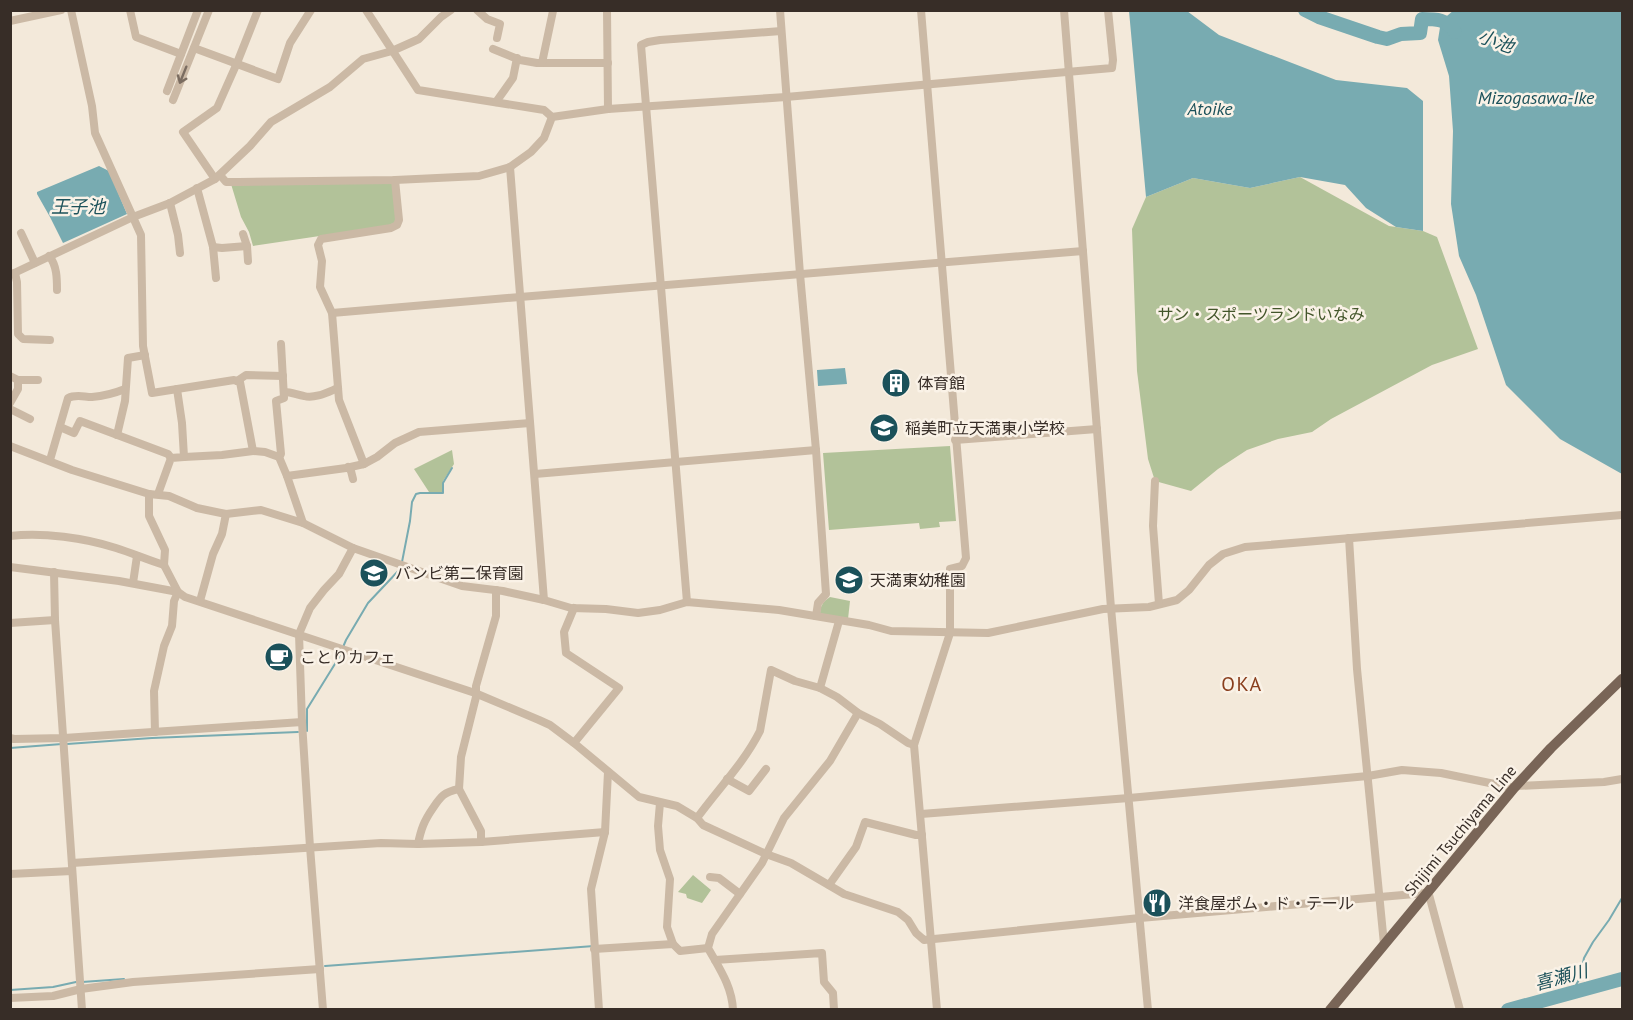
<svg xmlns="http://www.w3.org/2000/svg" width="1633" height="1020" font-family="'PT Sans','Noto Sans JP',sans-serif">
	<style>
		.green { fill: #b2c299 }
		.water { fill: #78abb1 }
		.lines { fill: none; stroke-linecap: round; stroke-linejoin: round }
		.stream { stroke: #78abb1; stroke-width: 2 }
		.river { stroke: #78abb1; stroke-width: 14 }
		.minor { stroke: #cbb9a5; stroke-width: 8 }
		.major { stroke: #796557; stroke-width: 10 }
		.oneway { stroke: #7a6c60 }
		.labels { text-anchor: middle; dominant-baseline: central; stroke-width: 5; stroke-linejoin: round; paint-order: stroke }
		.park-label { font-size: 16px; fill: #43562a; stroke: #faf2e7 }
		.poi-label { font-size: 16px; fill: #372d27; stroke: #faf2e7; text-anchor: start }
		.street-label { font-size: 16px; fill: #372d27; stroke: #faf2e7 }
		.water-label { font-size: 18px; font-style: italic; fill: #1b515a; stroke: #faf2e7 }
		.quarter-label { font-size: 20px; letter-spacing: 1.5px; fill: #893e1d; stroke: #faf2e7 }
	</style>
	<rect width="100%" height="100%" fill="#f3e9da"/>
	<g class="green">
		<polygon points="1300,177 1389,226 1423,231 1437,237 1478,349 1432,365 1331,419 1312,432 1278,439 1247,450 1218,469 1191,491 1155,481 1148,459 1137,371 1132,229 1146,197 1193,178 1250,188"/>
		<polygon points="393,182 396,222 387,226 253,246 249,232 241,217 231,184"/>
		<polygon points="950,446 956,521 939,522 940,527 920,529 919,523 829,530 823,453"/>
		<polygon points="452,450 454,464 443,481 442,492 429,492 414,469"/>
		<path d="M830,597L850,601L848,619L820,615C820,607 822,602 830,597Z"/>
		<polygon points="693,875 711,890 702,903 687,898 686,894 678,892"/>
	</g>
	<g class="water">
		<polygon points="1454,10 1622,11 1622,474 1560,439 1506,385 1476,295 1459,256 1451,204 1453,131 1449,76 1438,40 1441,21"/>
		<polygon points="1129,11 1187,11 1219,35 1336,80 1407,88 1423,101 1423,231 1396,227 1366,208 1345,185 1300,177 1250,188 1193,178 1146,197"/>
		<polygon points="99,166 109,171 127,214 63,243 50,217 37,194 37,192"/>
		<polygon points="845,368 847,384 818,386 817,370"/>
	</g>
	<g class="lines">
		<g class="stream">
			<polyline points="402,562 410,521 412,502 416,494 420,493 443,493 443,483 452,468"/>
			<polyline points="307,731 307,709 338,659 346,640 368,603 401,568"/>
			<polyline points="67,744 152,738 298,732"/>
			<polyline points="10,748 62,744"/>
			<polyline points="325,966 594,946"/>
			<polyline points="82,982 124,979"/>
			<polyline points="10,990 53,987 76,982"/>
			<polyline points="1572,992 1580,978 1584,958 1593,942 1609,920 1622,898"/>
		</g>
		<g class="river">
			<path d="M1305,10L1319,17L1378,37L1387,39L1401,34L1420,33L1422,19C1436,19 1447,19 1455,32"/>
			<polyline points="1508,1010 1622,979"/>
		</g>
		<g class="minor">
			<polyline points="71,10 92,106 95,133 141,235 143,346 152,393 234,380 240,382 253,451 265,452 279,457 287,476 346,468 364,464 377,457 395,443 419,432 530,423"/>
			<polyline points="130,10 136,37 181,54"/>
			<polyline points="366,10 418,90 544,110 552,117"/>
			<polyline points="477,10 487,19 500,24 497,38"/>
			<polyline points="607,10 608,109"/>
			<polyline points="780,10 800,274 816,450 826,594 818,603 816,616"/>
			<polyline points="921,10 966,558 962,566 950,569 950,633 914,745 937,1010"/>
			<polyline points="1064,10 1111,608 1148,1010"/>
			<polyline points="10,21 61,10"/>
			<polyline points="194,48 278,79 290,43 311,10"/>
			<polyline points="493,49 520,60 537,63 608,63"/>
			<polyline points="542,63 553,11"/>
			<polyline points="167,91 198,10"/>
			<polyline points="173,100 209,10"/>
			<polyline points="496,102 513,78 517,58"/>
			<polyline points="510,167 544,600"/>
			<polyline points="220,175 226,182 239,182 395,180 479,176 510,167 531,152 544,138 552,117 608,109 786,97 1112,68 1113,60 1108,10"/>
			<polyline points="215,179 183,132 217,108 237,63 258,10"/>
			<polyline points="197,188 213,247 216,278"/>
			<polyline points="170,203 178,235 180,253"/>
			<polyline points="21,233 35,263"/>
			<polyline points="243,234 247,246 248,261"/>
			<polyline points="213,247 222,248 247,246"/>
			<path d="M49,256C57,265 57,279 57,290"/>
			<polyline points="15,273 17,282 18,334 23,339 50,340"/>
			<polyline points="10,275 133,217 170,203 215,179 250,146 271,122 330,87 363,59 392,51 419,39 441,17 451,10"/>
			<polyline points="332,313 520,297 1083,251"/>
			<polyline points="10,376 18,380 38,380"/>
			<polyline points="237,381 246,375 283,376"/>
			<path d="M284,392C292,392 297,395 304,396C315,399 328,392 338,388"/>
			<polyline points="10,403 18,389 18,380"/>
			<polyline points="10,409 30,419"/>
			<polyline points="60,427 74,433 80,421 168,454 171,458"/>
			<polyline points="117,435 125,401 128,358 145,355"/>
			<polyline points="955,440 1097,429"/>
			<polyline points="10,446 72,470 149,494 169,496 197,508 226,514 261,510 303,523 353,548 462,586 503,591 544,600 571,608 606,609 638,613 660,610 687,602 779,610 869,625 891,631 988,633 1103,609 1149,607 1177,600 1189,590 1209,565 1223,554 1245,547 1622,515"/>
			<polyline points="184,457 222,455 253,451"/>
			<polyline points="279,457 281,454 276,401 284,398 281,344"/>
			<path d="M50,460L68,398C76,394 84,397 92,397C104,396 115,393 125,389"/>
			<polyline points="364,464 339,400 332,313 320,287 322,261 318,245 321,239 391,228 397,225 399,220 395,180"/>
			<polyline points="348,467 351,471 353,479"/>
			<polyline points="535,474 816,450"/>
			<polyline points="287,476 303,523"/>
			<polyline points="1155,481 1153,526 1159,604"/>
			<polyline points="149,494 149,516 165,550 164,565 178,592 174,601 172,626 164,646 154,691 155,732"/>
			<polyline points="158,494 171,458 184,457 182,423 177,389"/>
			<path d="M10,536C43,532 85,538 116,548C132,553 148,560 164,565"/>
			<polyline points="1349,538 1357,669 1384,944"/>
			<polyline points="10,567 119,581 178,592 185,597 475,693 539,720 550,725 574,743 639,797 677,806 697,818 703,825 766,854 791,863 844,894 898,912 908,920 916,933 924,940 1140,918 1426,893"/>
			<polyline points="54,572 55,620 82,1010"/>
			<polyline points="133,583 137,556"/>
			<polyline points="200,601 213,554 222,534 226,514"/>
			<polyline points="687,602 641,45 648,42 660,40 781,31"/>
			<polyline points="574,608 564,632 566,653 619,688 574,743"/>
			<polyline points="839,621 820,688 837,697 858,713 880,724 908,743 914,745"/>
			<polyline points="10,623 55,620"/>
			<polyline points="10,738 14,739 64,738 302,722"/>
			<polyline points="727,779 749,791 766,769"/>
			<polyline points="1516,786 1604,782 1622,779"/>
			<polyline points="660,803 658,826 660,850 670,879 667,927 673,944"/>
			<polyline points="921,814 1129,798 1368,776 1402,770 1441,773 1514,788"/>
			<path d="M697,818C718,789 744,763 760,731L771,670L795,681L820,688"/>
			<polyline points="481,842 481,831 459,789 461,757 476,697 476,686 496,616 496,590"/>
			<path d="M418,844C421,829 424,821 433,808C441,796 444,792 459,789"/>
			<polyline points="72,863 381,843 418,844 481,842 605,832"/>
			<polyline points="10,874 72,871"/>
			<polyline points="710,877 719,878 740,894"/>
			<polyline points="829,885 856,847 865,822 916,835 922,835"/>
			<polyline points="1428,891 1460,1010"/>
			<polyline points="594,949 673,944 680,951 708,948"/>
			<polyline points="715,960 822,953 824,982 833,993 834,1010"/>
			<polyline points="10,998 53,996 81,989 133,982 320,969"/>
			<polyline points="323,1010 310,847 302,722 299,634 310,608 324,590 339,574 353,548"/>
			<polyline points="599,1010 591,889 605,832 608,772"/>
			<path d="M733,1010C732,986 719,968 708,948L712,934L762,863L784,818L830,761L858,713"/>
		</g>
		<polyline class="major" points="1330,1010 1514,788 1551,748 1622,679"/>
	</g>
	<defs><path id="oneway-shaft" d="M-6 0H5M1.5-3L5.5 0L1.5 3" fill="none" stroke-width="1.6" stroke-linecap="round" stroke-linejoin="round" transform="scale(1.5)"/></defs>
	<use class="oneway" href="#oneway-shaft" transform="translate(183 75) rotate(112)"/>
	<defs>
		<g id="building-disc" transform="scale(1.5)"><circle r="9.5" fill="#1b515a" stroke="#faf2e7"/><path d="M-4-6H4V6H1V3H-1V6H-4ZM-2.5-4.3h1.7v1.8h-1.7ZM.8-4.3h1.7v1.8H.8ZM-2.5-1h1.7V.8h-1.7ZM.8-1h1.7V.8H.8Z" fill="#fff"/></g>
		<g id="school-disc" transform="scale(1.5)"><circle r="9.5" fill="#1b515a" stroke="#faf2e7"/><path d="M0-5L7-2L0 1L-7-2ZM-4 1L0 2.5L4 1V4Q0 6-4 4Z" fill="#fff"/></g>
		<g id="cafe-disc" transform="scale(1.5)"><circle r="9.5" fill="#1b515a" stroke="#faf2e7"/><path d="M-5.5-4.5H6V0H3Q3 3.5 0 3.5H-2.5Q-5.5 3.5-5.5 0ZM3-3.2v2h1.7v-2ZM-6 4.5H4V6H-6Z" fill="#fff"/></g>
		<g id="restaurant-disc" transform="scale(1.5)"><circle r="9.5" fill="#1b515a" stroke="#faf2e7"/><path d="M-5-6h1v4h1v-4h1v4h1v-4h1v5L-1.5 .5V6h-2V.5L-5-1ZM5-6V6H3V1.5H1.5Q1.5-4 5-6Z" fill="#fff"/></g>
	</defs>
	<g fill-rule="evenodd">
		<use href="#building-disc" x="896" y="383"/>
		<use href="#school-disc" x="884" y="428"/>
		<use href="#school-disc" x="374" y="573"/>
		<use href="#school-disc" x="849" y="580"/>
		<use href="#cafe-disc" x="279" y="657"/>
		<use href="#restaurant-disc" x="1157" y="903"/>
	</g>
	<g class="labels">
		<g class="park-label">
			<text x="1261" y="314">サン・スポーツランドいなみ</text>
		</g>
		<g class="poi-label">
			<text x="917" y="383">体育館</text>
			<text x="905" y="428">稲美町立天満東小学校</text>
			<text x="395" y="573">バンビ第二保育園</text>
			<text x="870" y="580">天満東幼稚園</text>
			<text x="300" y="657">ことりカフェ</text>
			<text x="1178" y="903">洋食屋ポム・ド・テール</text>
		</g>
		<g class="street-label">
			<text transform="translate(1460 830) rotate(-50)">Shijimi Tsuchiyama Line</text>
		</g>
		<g class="water-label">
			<text transform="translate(1496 41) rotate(20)">小池</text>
			<text x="1536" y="97">Mizogasawa-Ike</text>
			<text x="1210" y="108">Atoike</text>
			<text x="78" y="206">王子池</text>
			<text transform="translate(1561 977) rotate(-15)">喜瀬川</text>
		</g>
		<g class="quarter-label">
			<text x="1242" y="684">OKA</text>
		</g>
	</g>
	<rect width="1633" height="1020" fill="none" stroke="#372d27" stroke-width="24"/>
</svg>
